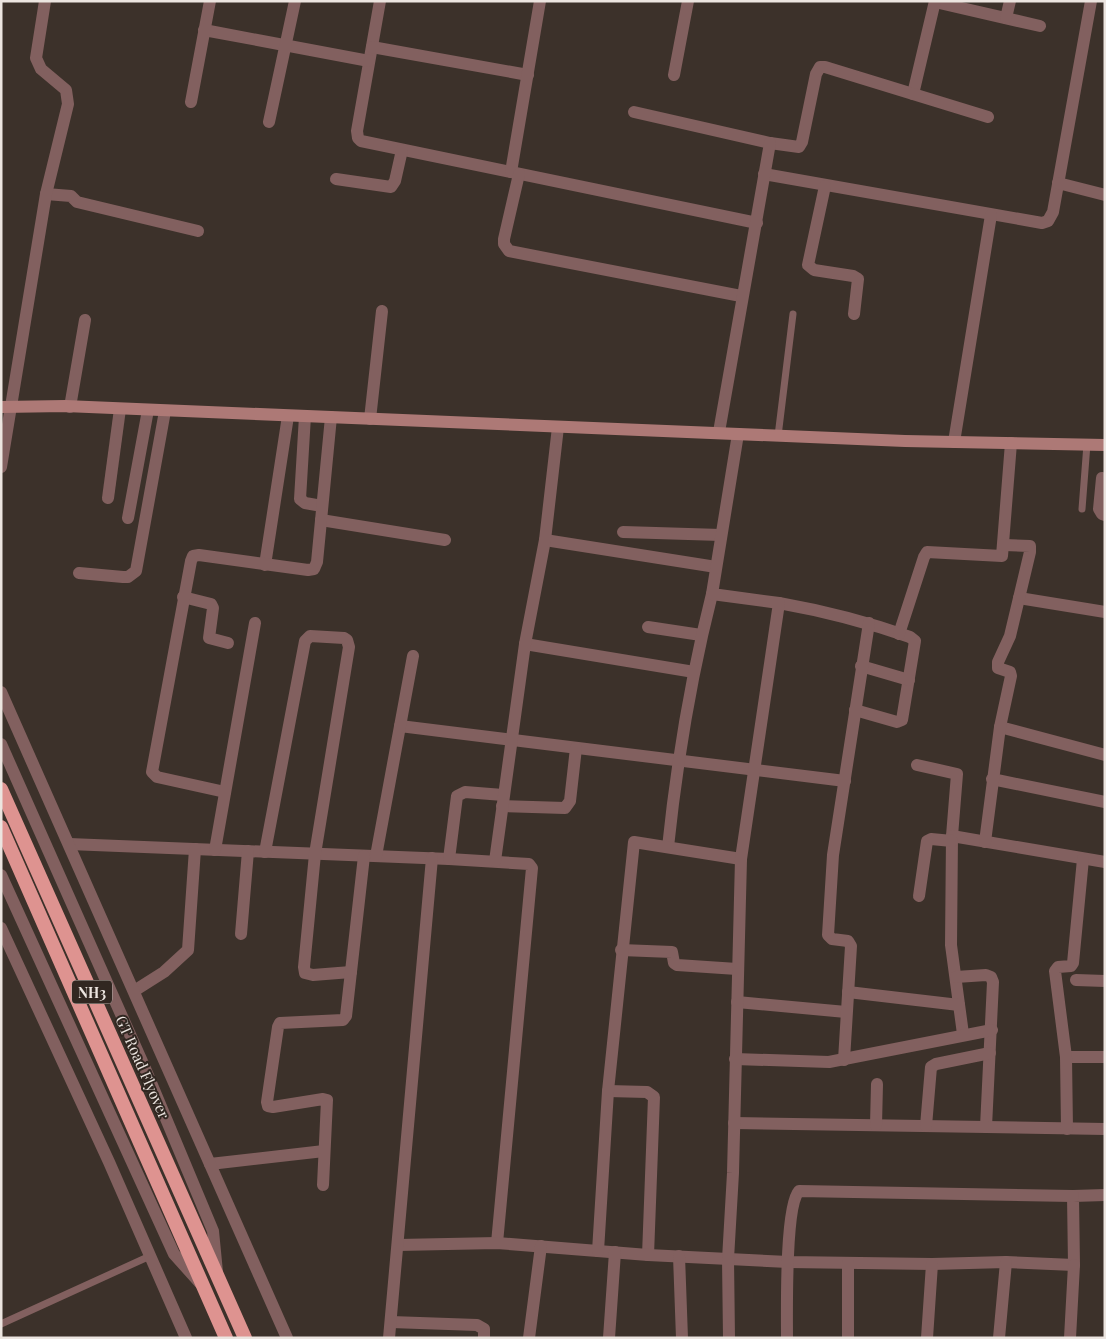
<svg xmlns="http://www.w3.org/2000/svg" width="1106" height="1339" font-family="'Playfair Display',serif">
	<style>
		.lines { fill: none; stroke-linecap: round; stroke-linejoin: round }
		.service { stroke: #82605f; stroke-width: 7 }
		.minor { stroke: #82605f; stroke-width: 12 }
		.tertiary { stroke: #82605f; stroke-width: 12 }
		.secondary { stroke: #ad7976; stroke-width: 12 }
		.trunk { stroke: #de9390; stroke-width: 14 }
		.labels { text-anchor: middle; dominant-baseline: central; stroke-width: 4; stroke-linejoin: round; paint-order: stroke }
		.shield { fill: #312721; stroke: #b4aca7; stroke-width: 1 }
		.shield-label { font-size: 14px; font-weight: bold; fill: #ece5e0 }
		.street-label { font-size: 15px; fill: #ece5e0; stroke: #312721 }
	</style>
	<rect width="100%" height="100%" fill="#3c312a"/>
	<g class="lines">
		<g class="service">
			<polyline points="778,436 793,314"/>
			<polyline points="1082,509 1087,444"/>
			<polyline points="1,1324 150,1256"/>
		</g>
		<g class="minor">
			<polyline points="380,1 357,131 358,138 361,141 757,223"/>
			<polyline points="935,2 1040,26"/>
			<polyline points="1006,18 1010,1"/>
			<polyline points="204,30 369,61"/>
			<polyline points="372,47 528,75"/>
			<polyline points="674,75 688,1"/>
			<polyline points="913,94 935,1"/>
			<polyline points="191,102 210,1"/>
			<polyline points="634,112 770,143 799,147 802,142 816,74 820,67 825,67 988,117"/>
			<polyline points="269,122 295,1"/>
			<polyline points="511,172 540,1"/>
			<polyline points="519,174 504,239 504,244 509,251 741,296"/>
			<polyline points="764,174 1042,223 1048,221 1053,212 1091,1"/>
			<polyline points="336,179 391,187 395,181 402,150"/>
			<polyline points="1058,183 1105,195"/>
			<polyline points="825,186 808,265 814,270 853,276 858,279 854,314"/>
			<polyline points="46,194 71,196 77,202 198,231"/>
			<polyline points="70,407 85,320"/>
			<polyline points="305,416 300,499 305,503 322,506"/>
			<polyline points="370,419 382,311"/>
			<polyline points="719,432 770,143"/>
			<polyline points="954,442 991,215"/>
			<polyline points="1,467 46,194 68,104 66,90 41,69 36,58 45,1"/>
			<polyline points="1102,478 1099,509 1102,514 1105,515"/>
			<polyline points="108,498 120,409"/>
			<polyline points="128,518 148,410"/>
			<polyline points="321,520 445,540"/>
			<polyline points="623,532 721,535"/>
			<polyline points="545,540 716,567"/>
			<polyline points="265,565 288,416"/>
			<polyline points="79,573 123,577 128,577 136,571 165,411"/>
			<polyline points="183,597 211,604 213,608 209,638 228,643"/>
			<polyline points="1019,598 1105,612"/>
			<path d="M779,603C824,611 867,622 910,637L915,641L902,720L897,722L855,710"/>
			<polyline points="648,627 701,635"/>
			<polyline points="899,634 924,557 927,552 1002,556 1011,443"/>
			<polyline points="525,644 694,672"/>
			<polyline points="861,666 909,680"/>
			<polyline points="400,726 845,781"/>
			<polyline points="1000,727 1105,755"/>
			<polyline points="917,765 957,774 952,836 951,945 963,1034"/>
			<polyline points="992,779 1105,802"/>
			<polyline points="225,792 157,777 152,772 191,561 193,556 199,555 308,570 314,569 317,562 331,417"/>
			<polyline points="502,806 565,808 570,801 576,748"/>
			<polyline points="952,836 1105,862"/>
			<polyline points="985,842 1000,727 1011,676 1010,672 998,668 998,662 1010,636 1030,552 1030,546 1004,545"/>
			<polyline points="69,844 449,859 529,864 532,868 497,1243"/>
			<path d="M668,847C677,761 691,677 712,594"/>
			<polyline points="215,850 255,623"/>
			<polyline points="265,852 305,641 310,636 344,638 347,640 349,647 315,854 304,967 305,973 313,975 351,972"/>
			<polyline points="376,856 413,656"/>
			<polyline points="449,859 457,796 465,792 503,795"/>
			<polyline points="495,861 525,644 545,540 558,427"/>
			<polyline points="919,896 927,841 931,839 952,841"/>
			<polyline points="241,934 248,851"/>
			<polyline points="621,950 672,952 674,963 677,965 737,969"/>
			<polyline points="956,977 986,975 991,977 993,982 986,1127"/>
			<polyline points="1076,980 1105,981"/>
			<polyline points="134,991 164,972 188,950 195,849"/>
			<polyline points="848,992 959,1005"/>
			<polyline points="737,1002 846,1012"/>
			<polyline points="1066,1057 1105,1057"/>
			<polyline points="735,1059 829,1062 992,1030"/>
			<polyline points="844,1060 851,946 848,941 832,939 828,935 833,855 869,623"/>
			<polyline points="608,1091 647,1092 654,1097 648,1255"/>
			<polyline points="734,1123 1105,1129"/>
			<polyline points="876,1125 877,1084"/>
			<polyline points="926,1126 931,1067 936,1064 990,1053"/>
			<polyline points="1067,1129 1066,1057 1055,971 1058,967 1071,966 1073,963 1083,859"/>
			<polyline points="210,1164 324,1151"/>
			<polyline points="323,1185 327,1100 323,1099 273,1107 268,1106 267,1102 278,1027 280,1023 343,1020 346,1016 364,856"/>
			<polyline points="398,1245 497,1243 648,1255 788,1262 932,1264 1006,1262 1074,1265 1073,1196 1105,1195"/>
			<polyline points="598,1251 608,1091 634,842 741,859"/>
			<polyline points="679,1256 682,1338"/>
			<polyline points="391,1322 477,1325 484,1329 484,1338"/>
			<polyline points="389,1338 432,858"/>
			<polyline points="529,1338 541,1246"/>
			<polyline points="609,1338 615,1252"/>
			<polyline points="729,1338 728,1259 733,1173 741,859 779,603 712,594 738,434"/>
			<path d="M787,1338C787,1313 785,1206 799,1191L1073,1196"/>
			<polyline points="848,1338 848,1263"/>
			<polyline points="927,1338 932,1264"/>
			<polyline points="999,1338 1006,1262"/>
			<polyline points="1070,1338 1074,1265"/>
		</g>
		<g class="tertiary">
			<polyline points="1,692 287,1338"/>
			<polyline points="1,744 144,1066 213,1231 217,1272"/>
			<polyline points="1,875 174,1254 200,1283"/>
			<polyline points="1,928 109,1162 186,1338"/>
		</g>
		<polyline class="secondary" points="1,407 65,406 905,441 1105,445"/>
		<g class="trunk">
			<polyline points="1,789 245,1338"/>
			<polyline points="1,827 226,1338"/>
		</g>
	</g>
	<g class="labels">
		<rect class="shield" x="72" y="980.5" width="40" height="23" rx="4"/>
		<g class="shield-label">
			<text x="92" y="992">NH3</text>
		</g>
		<g class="street-label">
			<text transform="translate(143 1067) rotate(66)">GT Road Flyover</text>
		</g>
	</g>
	<rect width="1106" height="1339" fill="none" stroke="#ece5e0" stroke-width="5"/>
</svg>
